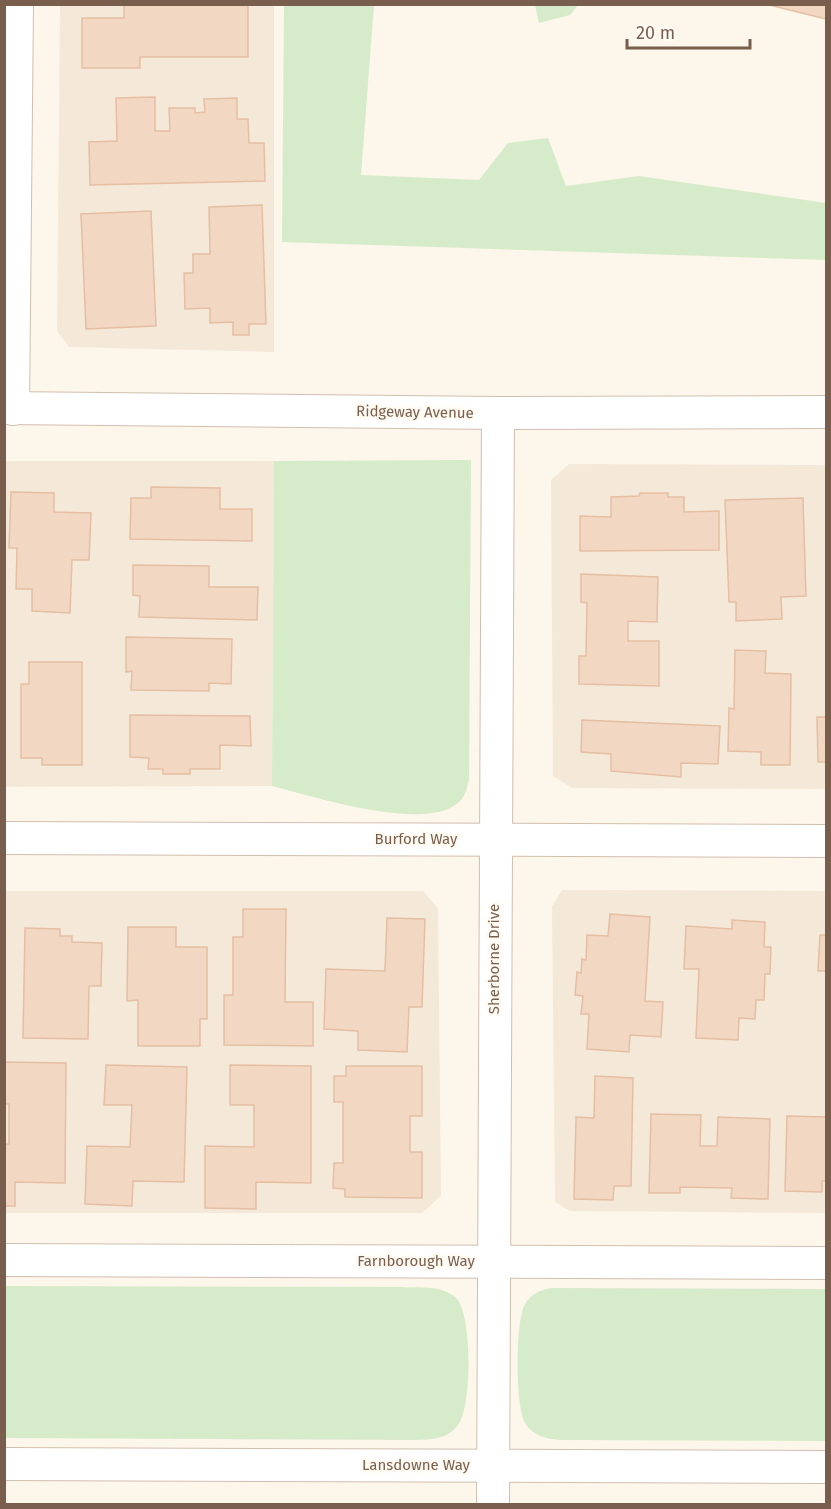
<svg xmlns="http://www.w3.org/2000/svg" width="831" height="1509" font-family="'Fira Sans',sans-serif">
	<style>
		.residential { fill: #f4e9d9 }
		.green { fill: #d6ebc9 }
		.building { fill: #f2d7c3; stroke: #e5bea3; stroke-width: 1.5 }
		.lines { fill: none; stroke-linecap: round; stroke-linejoin: round }
		.street-casing { stroke: #d0bfb0; stroke-width: 34 }
		.street { stroke: #fff; stroke-width: 32 }
		.labels { text-anchor: middle; dominant-baseline: central; stroke-width: 5; stroke-linejoin: round; paint-order: stroke }
		.street-label { font-size: 15px; fill: #795e4d; stroke: #fffaf2 }
	</style>
	<rect width="100%" height="100%" fill="#fdf6eb"/>
	<g class="residential">
		<polygon points="60,5 274,5 274,352 69,347 57,331"/>
		<polygon points="4,461 274,461 272,786 5,787"/>
		<polygon points="569,464 826,465 826,789 572,788 553,776 551,480"/>
		<polygon points="562,890 826,891 826,1213 570,1211 555,1202 552,906"/>
		<polygon points="5,891 423,891 438,908 441,1196 422,1213 5,1213"/>
	</g>
	<g class="green">
		<polygon points="284,5 374,5 361,175 479,180 508,143 548,138 566,186 639,176 826,203 826,260 282,242"/>
		<polygon points="535,5 535,4 578,5 570,15 539,23"/>
		<path d="M471,460L469,780C467,787 466,795 460,801C429,834 312,796 272,786L274,461Z"/>
		<path d="M5,1286L402,1287C419,1288 441,1285 455,1297C473,1311 472,1408 458,1425C448,1439 433,1439 417,1440L5,1438Z"/>
		<path d="M552,1288L826,1289V1441L561,1440C546,1439 533,1436 525,1423C515,1406 515,1321 525,1304C532,1293 540,1290 552,1288Z"/>
	</g>
	<g class="building">
		<polygon points="124,4 248,4 248,57 140,57 140,68 82,68 82,18 124,18"/>
		<polygon points="773,4 826,4 826,19 773,6"/>
		<polygon points="155,97 155,131 170,131 169,108 195,108 195,113 205,112 204,99 237,98 237,119 248,119 249,143 264,143 265,181 90,185 89,142 117,141 116,98"/>
		<polygon points="262,205 266,324 249,324 249,335 233,335 233,322 210,323 210,308 185,309 184,273 193,273 193,254 210,254 209,207"/>
		<polygon points="151,211 156,326 86,329 81,214"/>
		<polygon points="151,487 220,488 220,509 252,509 252,541 130,539 131,498 151,498"/>
		<polygon points="11,492 54,493 54,512 91,513 89,560 72,560 70,613 32,611 32,589 16,589 17,548 9,548"/>
		<polygon points="640,493 668,493 668,497 684,497 684,512 719,511 719,550 580,551 580,516 611,517 611,497 639,496"/>
		<polygon points="803,498 806,596 781,597 782,619 736,621 736,602 729,602 725,500"/>
		<polygon points="133,565 209,566 209,587 258,587 257,620 139,617 140,596 133,595"/>
		<polygon points="581,574 658,577 657,622 628,621 628,641 659,641 659,686 579,684 579,656 586,656 587,603 581,602"/>
		<polygon points="126,637 232,639 231,684 209,683 209,691 131,690 132,671 126,672"/>
		<polygon points="735,650 766,651 765,673 791,674 790,765 761,765 761,752 728,751 729,708 734,709"/>
		<polygon points="29,662 82,662 82,765 42,765 42,758 21,758 21,684 29,684"/>
		<polygon points="130,715 250,716 251,746 220,745 220,769 190,769 190,774 163,774 163,769 148,769 149,758 130,757"/>
		<polygon points="817,717 826,717 826,762 818,762"/>
		<polygon points="582,720 720,726 718,764 681,763 681,777 611,771 611,754 581,752"/>
		<polygon points="243,909 286,909 285,1002 313,1002 313,1046 224,1045 224,995 233,995 233,937 243,937"/>
		<polygon points="610,914 650,917 645,1001 663,1002 661,1037 630,1035 629,1052 587,1049 589,1014 581,1014 583,996 575,995 577,972 581,973 582,959 586,960 587,935 608,936"/>
		<polygon points="387,918 425,919 422,1007 409,1007 407,1052 358,1050 358,1031 324,1029 326,969 385,971"/>
		<polygon points="732,920 765,922 764,947 771,947 770,974 765,974 764,1000 756,1000 755,1019 739,1018 738,1040 696,1038 699,969 684,969 686,926 732,929"/>
		<polygon points="128,927 176,927 176,947 207,947 207,1019 200,1019 200,1046 138,1046 138,1000 127,1001"/>
		<polygon points="25,928 60,929 60,936 72,936 72,942 102,943 101,986 89,986 88,1039 23,1038"/>
		<polygon points="820,935 826,935 826,971 818,971"/>
		<polygon points="4,1062 66,1063 65,1183 15,1182 15,1206 4,1206 4,1144 9,1144 9,1104 4,1104"/>
		<polygon points="106,1065 187,1067 184,1182 133,1181 132,1206 85,1204 87,1146 130,1147 132,1105 104,1105"/>
		<polygon points="230,1065 311,1066 311,1183 256,1182 256,1209 205,1208 205,1146 254,1147 254,1105 230,1105"/>
		<polygon points="346,1066 422,1066 422,1116 410,1116 410,1152 422,1152 422,1198 345,1197 345,1189 333,1188 334,1163 343,1163 343,1102 334,1102 334,1076 346,1076"/>
		<polygon points="595,1076 633,1078 631,1186 614,1186 613,1200 574,1199 576,1117 594,1118"/>
		<polygon points="651,1114 701,1115 700,1146 717,1146 718,1117 770,1119 768,1199 731,1198 732,1188 680,1187 680,1193 649,1193"/>
		<polygon points="787,1116 826,1117 826,1181 822,1181 822,1192 785,1191"/>
	</g>
	<g class="lines">
		<g class="street-casing">
			<g id="street">
				<polyline points="4,408 498,413 826,412"/>
				<polyline points="13,409 17,4"/>
				<polyline points="4,838 826,841"/>
				<polyline points="4,1260 826,1263"/>
				<polyline points="4,1464 826,1467"/>
				<polyline points="493,1504 498,413"/>
			</g>
		</g>
		<use href="#street" class="street"/>
	</g>
	<g class="labels">
		<g class="street-label">
			<text transform="translate(415 412) rotate(1)">Ridgeway Avenue</text>
			<text x="416" y="839">Burford Way</text>
			<text transform="translate(494 959) rotate(-90)">Sherborne Drive</text>
			<text x="416" y="1261">Farnborough Way</text>
			<text x="416" y="1465">Lansdowne Way</text>
		</g>
	</g>
	<rect width="831" height="1509" fill="none" stroke="#795e4d" stroke-width="12"/>
	<path d="M627 39v9h123v-9" fill="none" stroke="#795e4d" stroke-width="3"/>
	<text x="636" y="39" font-size="18" fill="#795e4d" stroke="#fffaf2" stroke-width="4.5" paint-order="stroke">20 m</text>
</svg>
